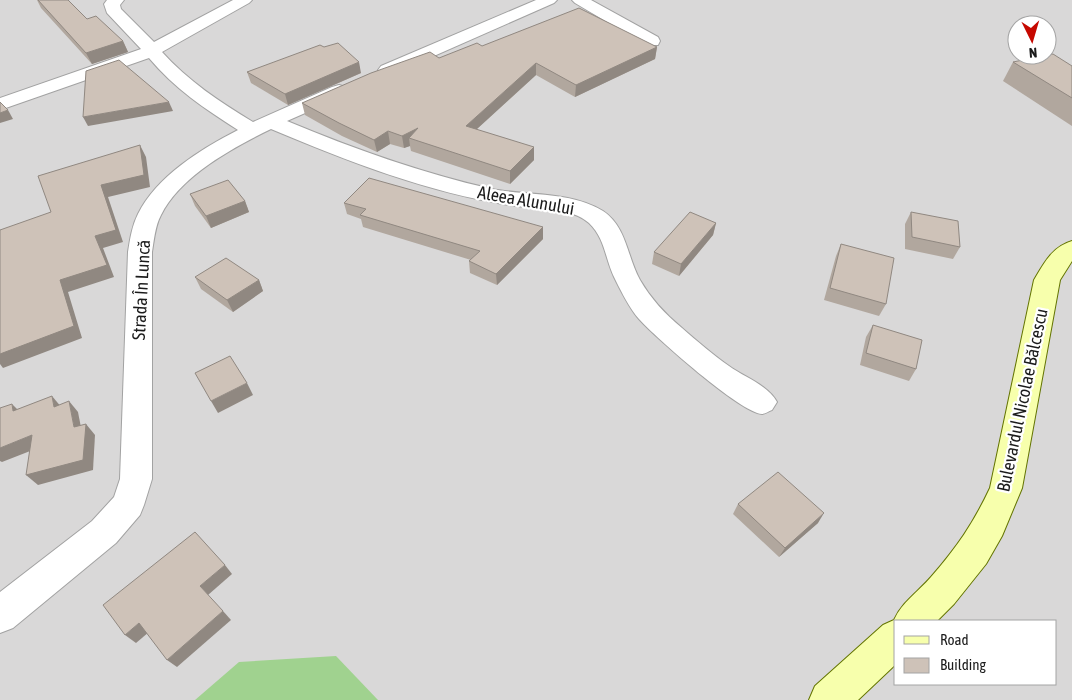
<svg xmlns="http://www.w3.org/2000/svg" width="1072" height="700" font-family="'Asap Condensed',sans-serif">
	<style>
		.residential { fill: #d9d8d8; fill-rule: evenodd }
		.forest { fill: #a0d28f }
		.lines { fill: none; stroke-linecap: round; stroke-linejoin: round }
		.street-casing { stroke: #a2a2a2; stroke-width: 2 }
		.secondary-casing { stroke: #637400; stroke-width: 2 }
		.street { fill: #fff; fill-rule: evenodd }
		.secondary { fill: #f7ffac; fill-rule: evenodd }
		.wall { fill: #b1a79e }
		.shaded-wall { fill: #908881 }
		.building { fill: #cec2b8; stroke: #908881 }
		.labels { text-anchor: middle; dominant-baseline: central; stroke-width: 4.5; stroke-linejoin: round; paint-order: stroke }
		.street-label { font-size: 18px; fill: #1b1b1b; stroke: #fff }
	</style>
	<rect width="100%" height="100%" fill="#eeeadf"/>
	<path class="residential" d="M0,0H1072V700H0ZM1017,25H1047V55H1017ZM896,621H1056V684H896Z"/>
	<polygon class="forest" points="336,656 378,700 195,700 239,662"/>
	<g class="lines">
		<g class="street-casing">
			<g id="street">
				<path d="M107,0H124L120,5L121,9L154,42L233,0H252L249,3L162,52C188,81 220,102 253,122L332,87L339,85L346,87L348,91L346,95L287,121C354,149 421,173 492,189C528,196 571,191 603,211C627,227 627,257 640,280C651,299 665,314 682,328C697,341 713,355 729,366C744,377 768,385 777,402L772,410C769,411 765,414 762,414C741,413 655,337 639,319C630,309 622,293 616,281C605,261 606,239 589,223C571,207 539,209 516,206C431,194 350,162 271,129C234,147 180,176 161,215C155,226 154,240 152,252V479L144,505L140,515L116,543L13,628L0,633V592L92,521L114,497L120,479L128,252C130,239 132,226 138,214C157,176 201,149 238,130C205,109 174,88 149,58L0,110V98L141,49L107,13L104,4Z"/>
				<polygon points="536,0 557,0 554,3 393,74 387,75 381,74 378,70 381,66"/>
				<polygon points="572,0 591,0 658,37 660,41 658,45 646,45 575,3"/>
			</g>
		</g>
		<g class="secondary-casing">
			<path id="secondary" d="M1072,241V261L1060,280L1022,488L1002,536L986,564L954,604L937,621H896V664L858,700H809L815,686L883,625L894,620C902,602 918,592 931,577C957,547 973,524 990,488L1034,280C1044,263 1052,247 1072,241Z"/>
		</g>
		<use href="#street" class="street"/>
		<use href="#secondary" class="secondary"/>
	</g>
	<g class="wall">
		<polygon points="37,0 68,0 87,19 123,41 128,52 92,64 41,8"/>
		<polygon points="482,46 657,47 655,59 575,97 536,75 477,129 534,160 510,184 411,151 410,146 404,148 390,144 377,152 342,136 305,115 302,103 439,58"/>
		<polygon points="324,47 361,73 288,105 251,83 247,72"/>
		<polygon points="1013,62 1072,66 1072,126 1003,81"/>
		<polygon points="190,194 245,201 249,212 211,228 195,206"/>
		<polygon points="344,203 543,227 543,239 497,285 470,273 469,261 471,260 363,227 361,219 347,214"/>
		<polygon points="911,212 960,247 953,259 905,249 905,224"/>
		<polygon points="716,223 713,235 679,276 652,264 654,252"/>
		<polygon points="841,244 886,304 879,316 824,300 836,256"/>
		<polygon points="195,277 259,280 263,291 233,312 201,289"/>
		<polygon points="873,325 916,369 909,381 860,365 866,337"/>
		<polygon points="738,504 818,523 779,557 733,514"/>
	</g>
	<g class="shaded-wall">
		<polygon points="123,41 128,52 92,64 86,53"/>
		<polygon points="657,47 655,59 575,97 576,85"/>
		<polygon points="359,62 361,73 288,105 285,94"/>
		<polygon points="536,63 536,75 467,138 466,126"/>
		<polygon points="169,102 173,111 88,126 83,117"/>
		<polygon points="8,110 13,119 0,123 0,113"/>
		<polygon points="418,128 409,138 410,146 404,148 402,136"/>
		<polygon points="388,131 390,144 377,152 374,140"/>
		<polygon points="140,145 146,157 150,187 108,197 123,242 103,248 114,277 68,292 82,338 3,368 0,364 0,354 95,236 101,185"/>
		<polygon points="534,147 534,160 510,184 510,171"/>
		<polygon points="245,201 249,212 211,228 206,216"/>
		<polygon points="716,223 713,235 679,276 681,264"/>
		<polygon points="543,227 543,239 497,285 496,274"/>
		<polygon points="259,280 263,291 233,312 227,300"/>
		<polygon points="247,383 253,395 218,413 211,401"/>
		<polygon points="52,396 62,408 54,407"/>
		<polygon points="69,401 78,412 83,438 74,427"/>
		<polygon points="12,404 23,415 13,411"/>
		<polygon points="86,424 95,435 93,470 38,485 26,475"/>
		<polygon points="32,435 43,446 2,462 0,461 0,448"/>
		<polygon points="824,513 818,523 779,557 785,548"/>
		<polygon points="225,565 232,574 208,595 200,586"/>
		<polygon points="223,611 231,620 177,667 167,660"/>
		<polygon points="139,623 149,632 136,643 125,635"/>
	</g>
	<g class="building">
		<polygon points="38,0 68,0 87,19 96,16 123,41 86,53"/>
		<polygon points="579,8 657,47 576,85 536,63 466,126 534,147 510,171 409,138 418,128 402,136 388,131 374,140 339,123 302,103 371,73 430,52 439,58 477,43 482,46"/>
		<polygon points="338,43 359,62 285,94 247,72 320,45 324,47"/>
		<polygon points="1053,54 1072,66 1072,98 1013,62"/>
		<polygon points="119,60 169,102 83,117 86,71"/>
		<polygon points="0,102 8,110 0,113"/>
		<polygon points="140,145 144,175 101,185 116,230 95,236 107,265 60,280 74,326 0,354 0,230 51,212 38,176"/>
		<polygon points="369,178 543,227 496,274 469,261 480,251 360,215 366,209 344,203"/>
		<polygon points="228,180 245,201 206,216 190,194"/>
		<polygon points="690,212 716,223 681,264 654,252"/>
		<polygon points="911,212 958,221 960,247 912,237"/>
		<polygon points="841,244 894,258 886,304 830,288"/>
		<polygon points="226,258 259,280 227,300 195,277"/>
		<polygon points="873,325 922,340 916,369 866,353"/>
		<polygon points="230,356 247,383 211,401 195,373"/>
		<polygon points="52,396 54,407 69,401 74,427 86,424 83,460 26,475 32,435 0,448 0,408 12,404 13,411"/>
		<polygon points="778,472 824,513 785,548 738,504"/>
		<polygon points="195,532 225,565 200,586 223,611 167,660 139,623 125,635 103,605"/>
	</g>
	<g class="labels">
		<g class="street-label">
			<text transform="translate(526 200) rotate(10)">Aleea Alunului</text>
			<text transform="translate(141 290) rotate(-87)">Strada În Luncă</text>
			<text transform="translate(1022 400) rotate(-78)">Bulevardul Nicolae Bălcescu</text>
		</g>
	</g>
	<rect x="894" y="620" width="162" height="65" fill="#ffffff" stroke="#a4a4a4"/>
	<rect x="904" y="636" width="25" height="8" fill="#f7ffac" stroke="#a4a4a4"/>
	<text x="940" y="645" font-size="15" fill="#1b1b1b">Road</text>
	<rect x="904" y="658" width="25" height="15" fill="#cec2b8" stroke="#a4a4a4"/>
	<text x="940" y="670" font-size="15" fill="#1b1b1b">Building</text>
	<g transform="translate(1032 40) rotate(175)"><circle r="24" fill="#ffffff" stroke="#a4a4a4"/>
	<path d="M0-4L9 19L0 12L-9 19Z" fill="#c60800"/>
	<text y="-8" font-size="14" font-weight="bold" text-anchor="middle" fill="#1b1b1b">N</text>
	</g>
</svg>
